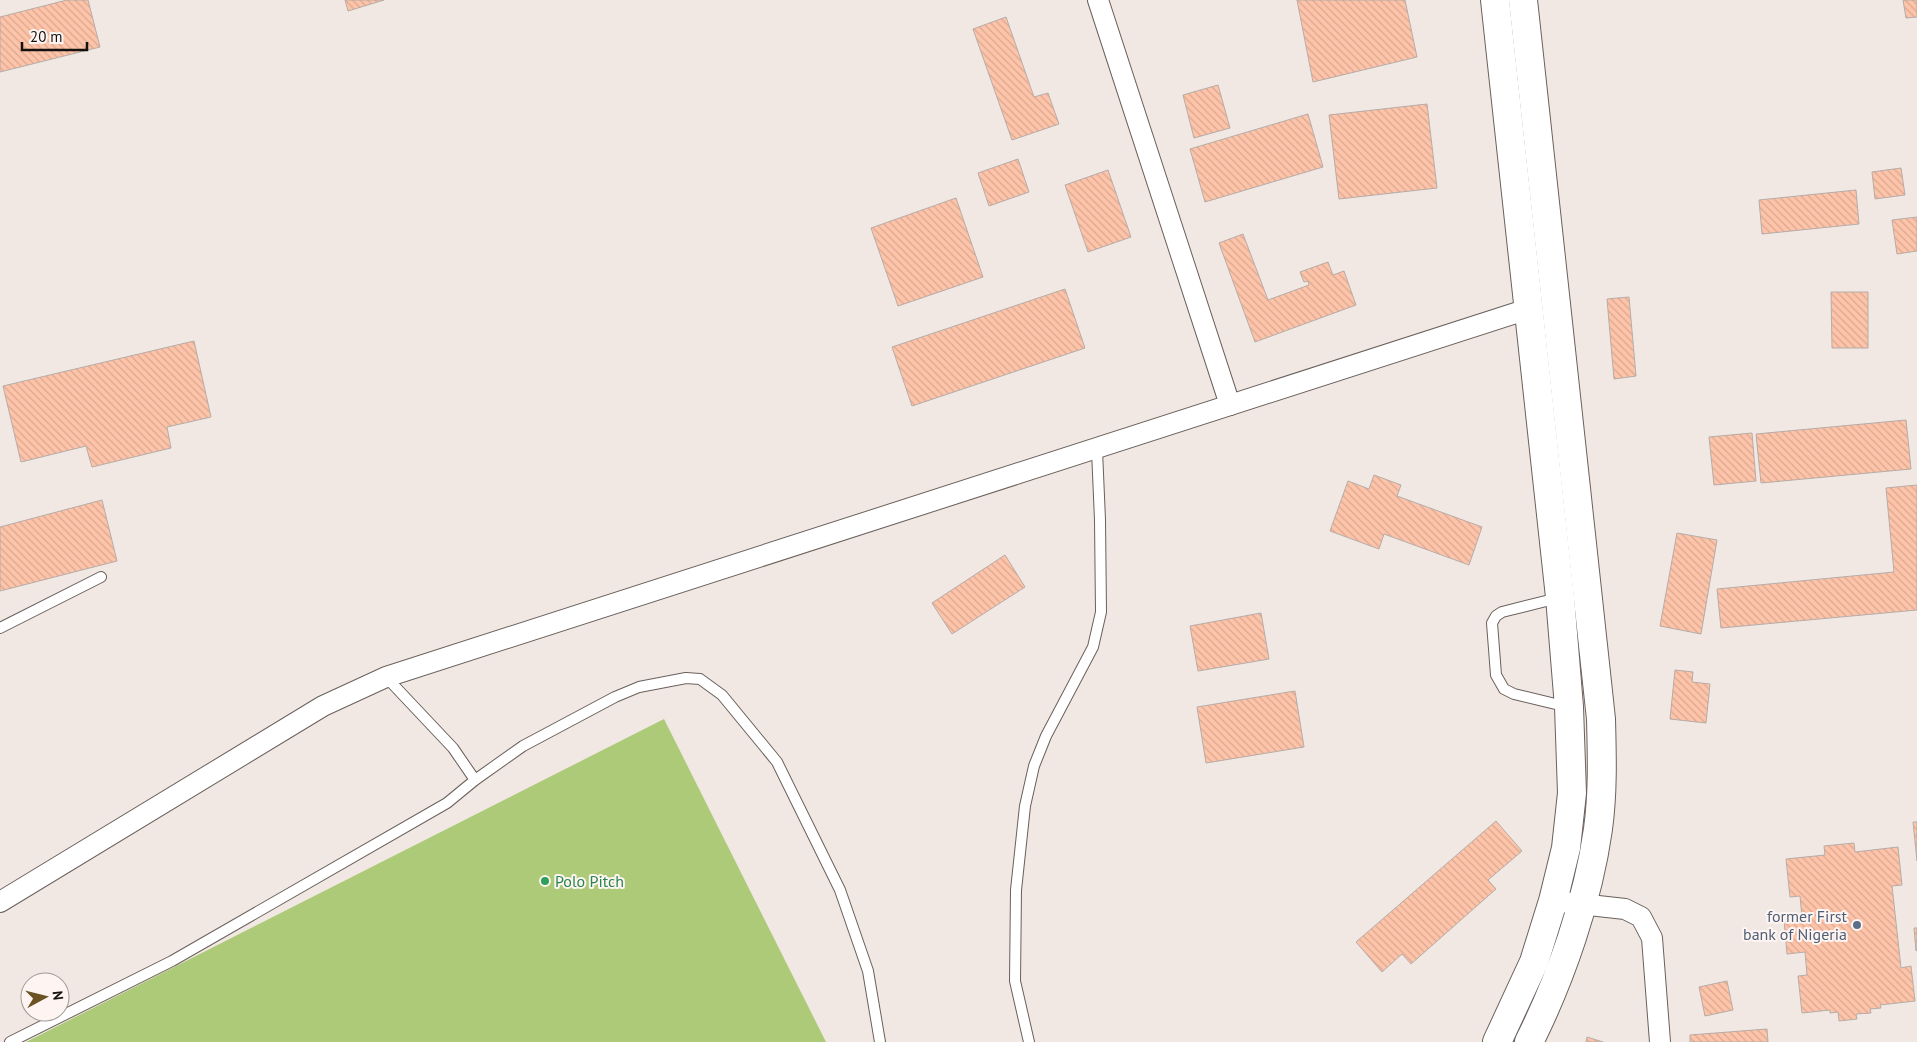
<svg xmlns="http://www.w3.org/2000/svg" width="1917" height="1042" font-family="'PT Sans',sans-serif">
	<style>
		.grass { fill: #acca77 }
		.building { fill: url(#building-back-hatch); stroke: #b6aca8 }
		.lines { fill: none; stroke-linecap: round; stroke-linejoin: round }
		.service-casing { stroke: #69605c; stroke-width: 12 }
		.minor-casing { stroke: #69605c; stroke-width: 22 }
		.secondary-casing { stroke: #69605c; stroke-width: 30 }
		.service { stroke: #fff; stroke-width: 10 }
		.minor { stroke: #fff; stroke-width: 20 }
		.secondary { stroke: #fff; stroke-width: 28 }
		.leisure-dot { fill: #2e9e5b; stroke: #fef5f2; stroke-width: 2 }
		.service-dot { fill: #5c6f8a; stroke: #fef5f2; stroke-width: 2 }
		.labels { text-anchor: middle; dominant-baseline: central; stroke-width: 4; stroke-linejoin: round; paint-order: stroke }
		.leisure-label { font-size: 16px; fill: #27864d; stroke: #fef5f2; text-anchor: start }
		.service-label { font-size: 16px; fill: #4e5e75; stroke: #fef5f2; text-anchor: end }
	</style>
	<defs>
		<pattern id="building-back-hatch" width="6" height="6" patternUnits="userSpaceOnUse" patternTransform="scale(1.25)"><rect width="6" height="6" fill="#fec4a9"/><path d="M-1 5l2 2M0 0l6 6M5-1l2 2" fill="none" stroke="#d9a790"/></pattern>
	</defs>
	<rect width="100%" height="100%" fill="#f2e8e3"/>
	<polygon class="grass" points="664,719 826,1042 26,1042"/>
	<g class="building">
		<polygon points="67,0 88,0 100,47 0,72 0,17"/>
		<polygon points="345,0 384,0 348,11"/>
		<polygon points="1297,0 1405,0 1417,57 1313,82"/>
		<polygon points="1903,0 1917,0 1917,17 1906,18"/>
		<polygon points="1006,17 1034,97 1048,93 1059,124 1012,140 973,29"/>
		<polygon points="1218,85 1230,128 1194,138 1183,95"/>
		<polygon points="1427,104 1437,188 1339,199 1329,115"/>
		<polygon points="1308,114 1323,167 1205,202 1190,149"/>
		<polygon points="1018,159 1029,192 989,206 978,173"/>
		<polygon points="1901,168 1905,195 1875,199 1872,172"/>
		<polygon points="1108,170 1131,237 1088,252 1065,185"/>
		<polygon points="1856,190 1859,224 1762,234 1759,200"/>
		<polygon points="956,198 983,277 898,306 871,228"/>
		<polygon points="1917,217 1917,251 1897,254 1892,220"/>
		<polygon points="1243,234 1268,300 1309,285 1308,281 1304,282 1300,272 1328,262 1333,275 1344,271 1356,305 1255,342 1219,243"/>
		<polygon points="1065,289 1085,348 912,406 892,347"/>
		<polygon points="1831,292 1868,292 1868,348 1832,348"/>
		<polygon points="1629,297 1636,376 1614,379 1607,299"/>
		<polygon points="194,341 211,417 167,427 171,448 92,467 86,446 21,462 3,386"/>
		<polygon points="1906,420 1911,469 1761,483 1756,434"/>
		<polygon points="1752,433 1756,481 1714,485 1709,437"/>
		<polygon points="1374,475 1401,485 1397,496 1482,527 1469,565 1384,534 1379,549 1330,531 1348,481 1369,489"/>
		<polygon points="1917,485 1917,610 1721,628 1717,589 1894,572 1886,488"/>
		<polygon points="102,500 117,561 0,591 0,527"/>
		<polygon points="1677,533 1717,540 1701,634 1660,626"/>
		<polygon points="1005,555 1025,587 952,634 932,603"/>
		<polygon points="1261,613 1269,659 1198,671 1190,626"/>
		<polygon points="1675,670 1693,672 1692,682 1710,684 1706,723 1670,719"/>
		<polygon points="1295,691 1304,747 1206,763 1197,707"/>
		<polygon points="1496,821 1522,851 1488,880 1496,889 1411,964 1402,954 1382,972 1356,942"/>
		<polygon points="1913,822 1917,822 1917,861"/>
		<polygon points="1854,843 1855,852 1898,847 1902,885 1892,886 1901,968 1911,966 1915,1001 1880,1005 1881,1008 1870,1009 1871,1013 1856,1014 1857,1019 1839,1021 1838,1012 1830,1013 1830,1010 1802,1013 1798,976 1807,975 1805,952 1787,954 1784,920 1802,918 1800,896 1790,897 1786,859 1825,855 1824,846"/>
		<polygon points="1914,928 1917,928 1917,950 1916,951"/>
		<polygon points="1727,981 1733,1010 1705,1016 1699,987"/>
		<polygon points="1767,1029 1768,1042 1690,1042 1690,1035"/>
		<polygon points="1587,1037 1603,1042 1586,1042"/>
	</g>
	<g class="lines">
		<g class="service-casing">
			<g id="service">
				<polyline points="1558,598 1502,612 1496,616 1492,623 1496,675 1504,689 1514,694 1568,707"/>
				<polyline points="0,628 101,577"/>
				<polyline points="386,677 453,748 475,780"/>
				<polyline points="10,1042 172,961 447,803 475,780 523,746 615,697 639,687 686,678 700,679 722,695 777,762 840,890 868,971 880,1042"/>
				<polyline points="1029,1042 1015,981 1016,890 1025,806 1034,766 1046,736 1093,647 1101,612 1100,520 1097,450"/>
			</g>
		</g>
		<g class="minor-casing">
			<g id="minor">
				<polyline points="1098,0 1230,405"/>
				<polyline points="1553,901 1625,909 1641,917 1652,938 1660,1042"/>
				<polyline points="0,902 323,706 386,677 1528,309"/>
			</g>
		</g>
		<g class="secondary-casing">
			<g id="secondary">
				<polyline points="1495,0 1560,597 1569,707 1572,793 1566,848 1553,901 1534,962 1497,1042"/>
				<path d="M1523,0L1601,719C1602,756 1603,793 1598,829C1588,900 1561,978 1529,1042"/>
			</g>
		</g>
		<use href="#service" class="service"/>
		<use href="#minor" class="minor"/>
		<use href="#secondary" class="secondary"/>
	</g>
	<circle class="leisure-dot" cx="545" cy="881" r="5"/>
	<circle class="service-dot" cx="1857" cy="925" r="5"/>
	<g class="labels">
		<g class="leisure-label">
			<text x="555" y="881">Polo Pitch</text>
		</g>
		<g class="service-label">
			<text x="1847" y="916">former First<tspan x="1847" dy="18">bank of Nigeria</tspan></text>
		</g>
	</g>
	<g transform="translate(45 997) rotate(83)"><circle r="24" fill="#fef5f2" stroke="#a09a97"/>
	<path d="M0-4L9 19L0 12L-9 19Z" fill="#6b5223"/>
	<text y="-8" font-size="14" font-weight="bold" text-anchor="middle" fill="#14110f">N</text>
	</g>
	<path d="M22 42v8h65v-8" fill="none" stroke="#14110f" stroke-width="2.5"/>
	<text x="30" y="42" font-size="15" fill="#14110f" stroke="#fef5f2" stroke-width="4" paint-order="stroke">20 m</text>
</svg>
